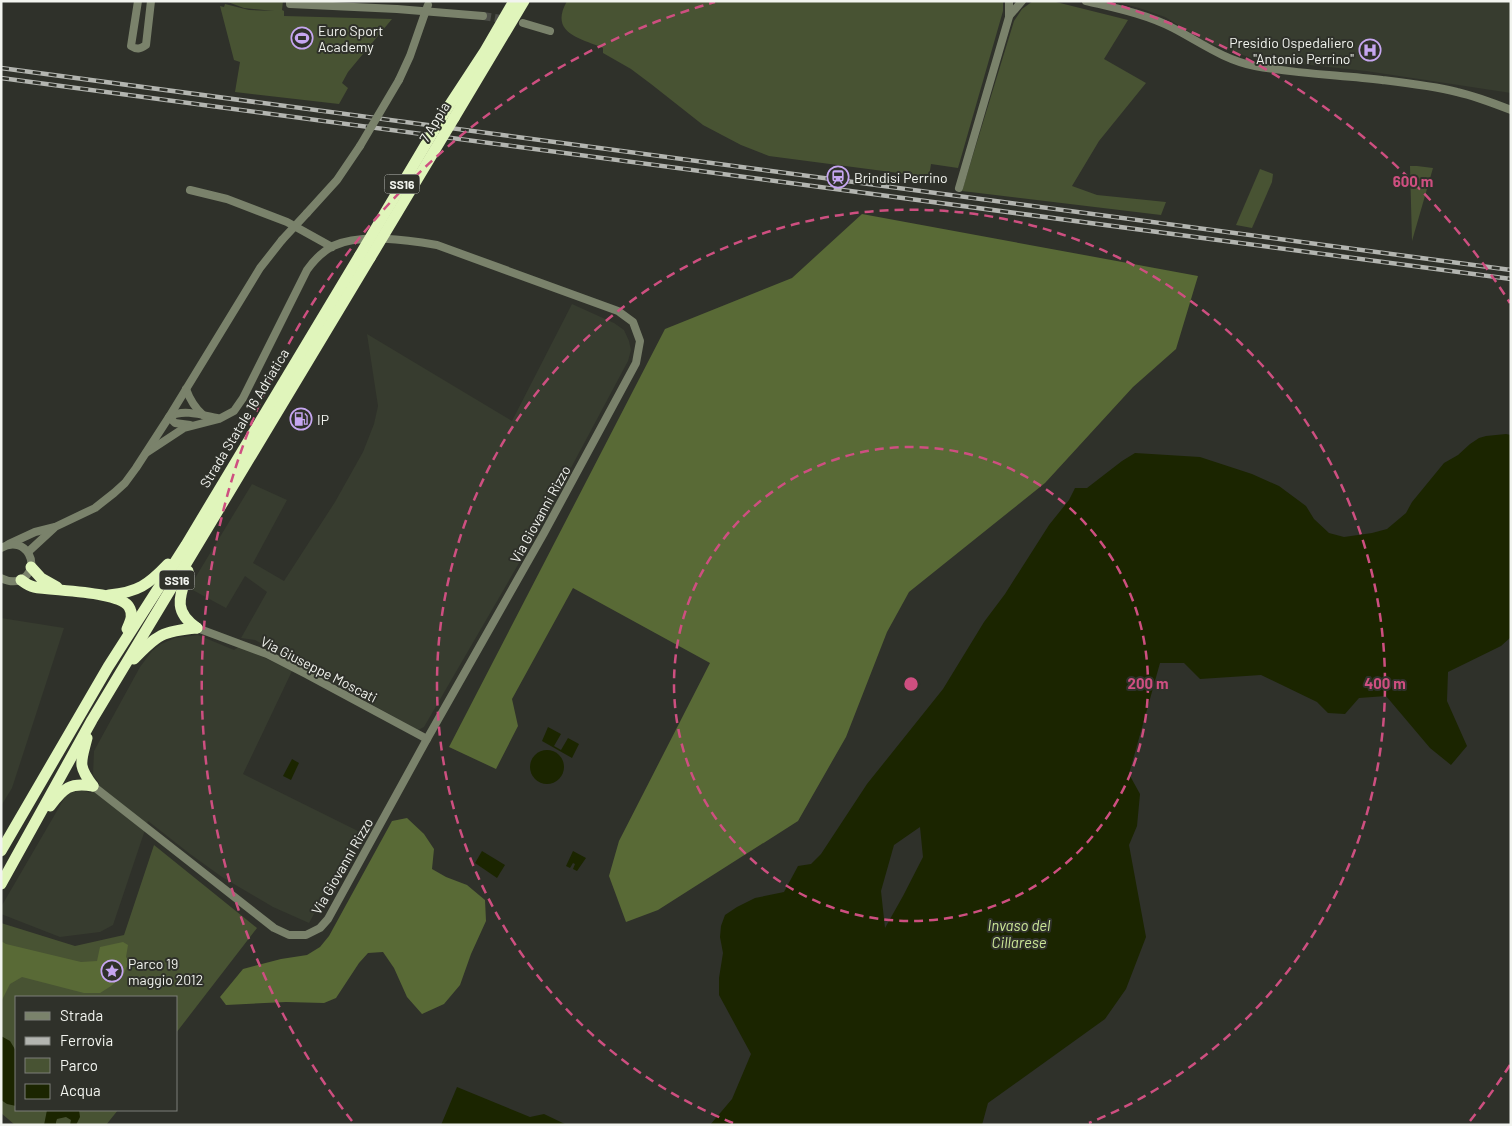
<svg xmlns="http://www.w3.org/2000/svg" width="1512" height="1126" font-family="Barlow,sans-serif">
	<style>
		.built { fill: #373c2f }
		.green { fill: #485333 }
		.forest { fill: #596a36 }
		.water { fill: #1b2500; fill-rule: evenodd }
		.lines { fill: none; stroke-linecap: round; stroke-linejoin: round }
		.minor-tunnel { stroke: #4c4e48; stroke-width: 8; stroke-dasharray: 8 4; stroke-linecap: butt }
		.minor { stroke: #7a826b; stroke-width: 8 }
		.highway { stroke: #e0f5bb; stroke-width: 11 }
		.rail-casing { stroke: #b3b5b0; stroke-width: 4.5 }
		.rail { stroke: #2f312a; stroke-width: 2.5; stroke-dasharray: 8; stroke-linecap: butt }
		.minor-bridge { stroke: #7a826b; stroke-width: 8 }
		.highway-bridge { stroke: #e0f5bb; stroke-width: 11 }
		.ring { fill: none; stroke: #ce4f80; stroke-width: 2.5; stroke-dasharray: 9 6 }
		.labels { text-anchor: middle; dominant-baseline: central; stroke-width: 4; stroke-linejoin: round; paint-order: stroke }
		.shield { fill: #2f312a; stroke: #b8bab4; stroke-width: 1 }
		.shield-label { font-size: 12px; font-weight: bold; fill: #f2f4ef }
		.poi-label { font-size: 14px; fill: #f2f4ef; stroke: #2f312a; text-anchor: start }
		.street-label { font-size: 14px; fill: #f2f4ef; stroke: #2f312a }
		.water-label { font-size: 15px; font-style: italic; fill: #cce797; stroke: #2f312a }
		.centre { fill: #ce4f80; stroke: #2f312a; stroke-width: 2.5 }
		.ring-label { font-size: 15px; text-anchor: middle; font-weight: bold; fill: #ce4f80; stroke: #2f312a; stroke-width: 4; stroke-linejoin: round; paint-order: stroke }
	</style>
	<rect width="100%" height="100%" fill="#2f312a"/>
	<g class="built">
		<polygon points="1113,1 1511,1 1511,93 1366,71 1254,59 1206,42 1165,17 1139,8"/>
		<polygon points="572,304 614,323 624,330 629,341 631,350 628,361 533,539 424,727 418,730 296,662 255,640 241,638 267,592 245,576 226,608 189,588 252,484 287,500 253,563 284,581 335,502 363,452 374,424 378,406 367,334 512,421"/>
		<polygon points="1,618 64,628 12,788 1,806"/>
		<polygon points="198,635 234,650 240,646 292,671 243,774 360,832 309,923 273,907 222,877 190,854 148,821 113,925 100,932 60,937 1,914 1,907 68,792 81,790 91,793 99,783 93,775 94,751 140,667 152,651 161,644 175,638"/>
	</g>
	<g class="green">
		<polygon points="225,1 283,1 282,10 284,11 284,16 392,19 348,72 342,83 348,88 339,104 235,92 240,62 234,60 220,6 224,7 225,4 249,10 274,11 244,8"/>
		<path d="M567,1H1003V11L958,168L931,164L929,177L769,156L741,145L703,125L651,84L631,69L603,53V48C579,38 549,33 567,1Z"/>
		<polygon points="1033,1 1052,1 1128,20 1104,59 1146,83 1099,141 1072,186 1097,195 1166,202 1161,215 962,191 1014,21 1022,9"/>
		<polygon points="1410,166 1417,166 1433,168 1412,241"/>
		<polygon points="1260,169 1273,174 1272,182 1252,228 1236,225"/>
		<polygon points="154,845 257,928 176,1033 176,997 16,997 16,1110 118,1110 106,1125 15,1125 1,1113 1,923 75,946 124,935"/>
	</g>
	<g class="forest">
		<polygon points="862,214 1198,276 1176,349 1133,387 1045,483 909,592 887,632 846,737 798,821 658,910 626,922 609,876 619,841 710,663 573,588 512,699 518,726 496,769 449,747 665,329 792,278"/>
		<polygon points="407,818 424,834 434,849 432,869 446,877 467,885 485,900 486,921 471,954 460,985 444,1004 422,1014 407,997 394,968 383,952 368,953 359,963 336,998 324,1003 286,1002 226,1005 220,997 243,969 281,959 307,955 320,947 329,936 392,821"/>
		<polygon points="1,941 6,944 81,962 97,961 100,947 123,942 128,945 126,957 129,961 123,976 111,986 100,993 84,993 22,977 10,984 1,1002"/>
	</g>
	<g class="water">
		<path d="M1506,434L1511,435V637L1501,646L1448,672L1447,701L1467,746L1451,765L1430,748L1386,696L1359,698L1345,714L1328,713L1317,702L1261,675L1200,679L1184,663H1160L1129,774L1140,794L1137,826L1129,845L1146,937L1126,989L1105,1019L988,1103L982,1125H710L732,1099L751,1054L719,995V978L723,953L720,937L721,926L725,915L737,907L755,898L784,892L798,866L811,864L821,854L867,784L943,689L984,622L1005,594L1049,525L1069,500L1075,488H1087L1122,461L1135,453L1200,457L1252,474L1279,486L1306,506L1314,519L1329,533L1344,537L1372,533L1387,529L1406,513L1412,502L1444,463L1458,455L1470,444L1479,438L1486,436ZM920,827L923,857L903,896L885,928L881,891L894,845Z"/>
		<polygon points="548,727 561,734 554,746 561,750 568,738 579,744 572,758 542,741"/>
		<circle cx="547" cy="767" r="17"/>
		<polygon points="292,759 299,763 291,780 283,776"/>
		<polygon points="482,851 505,865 497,878 475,863"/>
		<polygon points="573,851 586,858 577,871 573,869 575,864 573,863 570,868 566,866"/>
		<polygon points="1,1036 10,1041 16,1051 16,1106 7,1104 1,1100"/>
		<polygon points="457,1087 530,1117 544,1114 567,1125 441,1125"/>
		<polygon points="47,1110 79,1110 80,1117 76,1125 70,1125 71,1120 66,1117 57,1119 56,1122 56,1125 44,1125"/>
	</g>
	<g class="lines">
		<polyline class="minor-tunnel" points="483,16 508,20"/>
		<g class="minor">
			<path d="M138,1L131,46C137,50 140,49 146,45L151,1"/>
			<polyline points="290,1 290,4 397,9 483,16"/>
			<path d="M1086,1C1115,8 1146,14 1173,28C1200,42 1224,60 1255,66C1296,74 1340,75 1382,80C1407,83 1433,86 1457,92C1475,96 1493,103 1511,110"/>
			<polyline points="1010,15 1022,1"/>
			<polyline points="523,23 550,31"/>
			<polyline points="399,80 410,56 425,13"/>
			<polyline points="959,188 1009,17 1009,1"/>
			<polyline points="190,190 227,199 287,222 332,247"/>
			<polyline points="307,213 337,180 360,146"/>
			<path d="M186,389C190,400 194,407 203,415"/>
			<path d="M170,416C184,409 202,415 217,418"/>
			<polyline points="169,417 175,423 190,425"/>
			<polyline points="9,544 35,532 55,527 95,508 114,493 125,483 136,468 169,417 260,268 282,240"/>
			<path d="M1,548C26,533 44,569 20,580C13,583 7,581 1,578"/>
			<polyline points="28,552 54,528"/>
			<polyline points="197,628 267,654 306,674 427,739"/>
			<path d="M93,786L274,928L289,935H306L320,928L328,919L427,739L544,533L636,363L640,341L633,322L618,311L437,245C408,240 361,233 333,246C322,252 314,260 307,270L243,398L234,411L219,419L184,428L146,453"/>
		</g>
		<g class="highway">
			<polyline points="445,112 485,51 514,1"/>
			<polyline points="454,118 524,1"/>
			<polyline points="31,567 41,578 57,587"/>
			<path d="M188,571C180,596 172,611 197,628"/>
			<path d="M21,580C25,583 29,586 34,587C53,591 120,591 129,607C134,615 130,622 127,629"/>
			<path d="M109,595C138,592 148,585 168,564"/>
			<path d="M134,659C157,635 162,631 197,628"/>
			<path d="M87,738C81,762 77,765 93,786"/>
			<path d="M50,806C64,788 70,782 93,786"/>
			<polyline points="1,851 108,667 186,545 360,255"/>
			<polyline points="1,884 92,720 370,258"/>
		</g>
		<g class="rail-casing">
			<g id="rail">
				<polyline points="1,68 1511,270"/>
				<polyline points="1,78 1511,279"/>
			</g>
		</g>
		<use href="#rail" class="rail"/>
		<g class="minor-bridge">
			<polyline points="425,13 428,5"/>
			<polyline points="360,146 399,80"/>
			<polyline points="282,240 307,213"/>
		</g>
		<g class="highway-bridge">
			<polyline points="360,255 445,112"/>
			<polyline points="370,258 454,118"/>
		</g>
	</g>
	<g class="ring">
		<circle cx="911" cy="684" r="237"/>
		<path d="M733 1123A474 474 0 1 1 1089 1123"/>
		<path d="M1510 1065A710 710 0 0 1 1470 1121M352 1121A710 710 0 0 1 715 2M1107 2A710 710 0 0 1 1510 303"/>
	</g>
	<defs>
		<g id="stadium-ring" transform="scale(1.125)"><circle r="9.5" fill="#2f312a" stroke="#c6a6f0" stroke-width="1.5"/><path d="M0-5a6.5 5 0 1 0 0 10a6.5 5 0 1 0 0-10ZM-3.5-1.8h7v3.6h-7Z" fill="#c6a6f0"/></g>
		<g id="hospital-ring" transform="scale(1.125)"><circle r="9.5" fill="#2f312a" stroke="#c6a6f0" stroke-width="1.5"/><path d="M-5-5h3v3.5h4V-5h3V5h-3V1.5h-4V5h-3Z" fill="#c6a6f0"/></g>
		<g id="station-ring" transform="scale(1.125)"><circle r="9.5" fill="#2f312a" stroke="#c6a6f0" stroke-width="1.5"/><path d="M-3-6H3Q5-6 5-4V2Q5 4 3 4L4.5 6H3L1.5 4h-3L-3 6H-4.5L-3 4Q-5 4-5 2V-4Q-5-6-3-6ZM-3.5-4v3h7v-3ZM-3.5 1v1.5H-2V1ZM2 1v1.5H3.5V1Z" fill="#c6a6f0"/></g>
		<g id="fuel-ring" transform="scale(1.125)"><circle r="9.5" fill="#2f312a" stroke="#c6a6f0" stroke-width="1.5"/><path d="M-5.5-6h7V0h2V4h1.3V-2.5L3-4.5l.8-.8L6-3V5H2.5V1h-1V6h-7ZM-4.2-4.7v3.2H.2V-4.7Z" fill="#c6a6f0"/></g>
		<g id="sight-ring" transform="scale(1.125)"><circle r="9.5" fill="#2f312a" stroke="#c6a6f0" stroke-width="1.5"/><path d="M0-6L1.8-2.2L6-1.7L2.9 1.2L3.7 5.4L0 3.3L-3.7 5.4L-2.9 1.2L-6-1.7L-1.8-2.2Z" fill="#c6a6f0"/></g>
	</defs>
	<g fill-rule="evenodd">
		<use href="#stadium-ring" x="302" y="38"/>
		<use href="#hospital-ring" x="1370" y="50"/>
		<use href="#station-ring" x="838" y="177"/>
		<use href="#fuel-ring" x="301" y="419"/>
		<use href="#sight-ring" x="112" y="971"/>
	</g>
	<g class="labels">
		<g class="shield">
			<rect x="384.5" y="174.5" width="35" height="19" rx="4"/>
			<rect x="159.5" y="570.5" width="35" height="19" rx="4"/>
		</g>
		<g class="shield-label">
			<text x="402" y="184">SS16</text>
			<text x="177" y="580">SS16</text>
		</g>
		<g class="poi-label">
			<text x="318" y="30">Euro Sport<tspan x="318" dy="16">Academy</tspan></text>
			<text x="1354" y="42" text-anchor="end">Presidio Ospedaliero<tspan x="1354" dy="16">"Antonio Perrino"</tspan></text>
			<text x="854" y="177">Brindisi Perrino</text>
			<text x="317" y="419">IP</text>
			<text x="128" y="963">Parco 19<tspan x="128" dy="16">maggio 2012</tspan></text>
		</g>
		<g class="street-label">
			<text transform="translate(434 122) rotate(-59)">7 Appia</text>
			<text transform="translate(244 418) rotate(-59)">Strada Statale 16 Adriatica</text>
			<text transform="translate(540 514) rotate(-61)">Via Giovanni Rizzo</text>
			<text transform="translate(319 669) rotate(27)">Via Giuseppe Moscati</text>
			<text transform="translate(342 866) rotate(-60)">Via Giovanni Rizzo</text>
		</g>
		<g class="water-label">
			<text x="1019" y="925">Invaso del<tspan x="1019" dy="17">Cillarese</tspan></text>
		</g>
	</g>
	<circle cx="911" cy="684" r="8" class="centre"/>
	<g class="ring-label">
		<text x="1413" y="187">600 m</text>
		<text x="1148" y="689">200 m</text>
		<text x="1385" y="689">400 m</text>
	</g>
	<rect width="1512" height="1126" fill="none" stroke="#f2f4ef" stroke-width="5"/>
	<rect x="15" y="996" width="162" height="115" fill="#2f312a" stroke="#7d7f79"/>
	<rect x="25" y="1012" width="25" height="8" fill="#7a826b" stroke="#7d7f79"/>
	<text x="60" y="1021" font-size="15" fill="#f2f4ef">Strada</text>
	<rect x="25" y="1037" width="25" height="8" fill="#b3b5b0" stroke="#7d7f79"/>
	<text x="60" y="1046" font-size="15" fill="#f2f4ef">Ferrovia</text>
	<rect x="25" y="1058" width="25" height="15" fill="#485333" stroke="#7d7f79"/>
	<text x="60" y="1071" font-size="15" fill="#f2f4ef">Parco</text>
	<rect x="25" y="1084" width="25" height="15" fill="#1b2500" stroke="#7d7f79"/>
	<text x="60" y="1096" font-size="15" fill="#f2f4ef">Acqua</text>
</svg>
